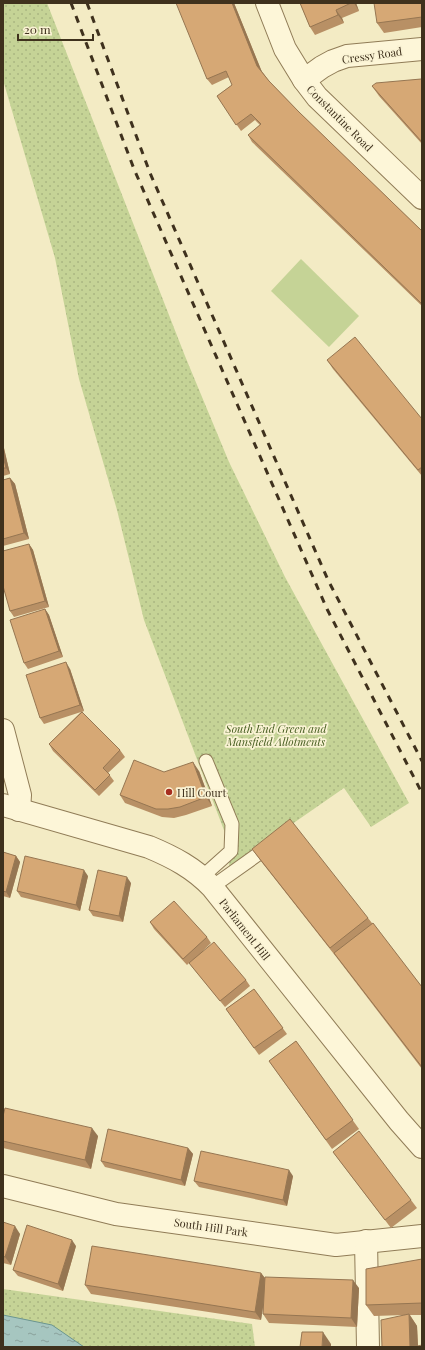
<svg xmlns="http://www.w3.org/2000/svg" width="425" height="1350" font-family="'Playfair Display',serif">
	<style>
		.green { fill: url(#green-dots) }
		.pitch { fill: #c5d396 }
		.water { fill: url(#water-ripples); stroke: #6b9690 }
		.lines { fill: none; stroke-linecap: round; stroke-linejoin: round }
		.service-casing { stroke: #907c57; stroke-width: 15 }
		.minor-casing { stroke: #907c57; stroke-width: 24 }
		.service { stroke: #fdf6d8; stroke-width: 13 }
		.minor { stroke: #fdf6d8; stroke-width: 22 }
		.rail { stroke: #3f311d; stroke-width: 3; stroke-dasharray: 7 7; stroke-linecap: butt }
		.wall { fill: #b89065 }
		.shaded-wall { fill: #967652 }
		.building { fill: #d6a875; stroke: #967652 }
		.poi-dot { fill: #a72e20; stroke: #faf3d4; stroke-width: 1.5 }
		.labels { text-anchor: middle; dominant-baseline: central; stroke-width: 3.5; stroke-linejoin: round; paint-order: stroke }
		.street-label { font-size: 11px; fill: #3f311d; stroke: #faf3d4 }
		.park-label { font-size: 11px; font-style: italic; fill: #475e21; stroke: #faf3d4 }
		.poi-label { font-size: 11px; fill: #3f311d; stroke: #faf3d4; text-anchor: start }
	</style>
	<defs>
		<pattern id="green-dots" width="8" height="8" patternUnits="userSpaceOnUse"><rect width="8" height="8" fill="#c5d396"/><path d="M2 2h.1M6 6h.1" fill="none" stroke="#aab681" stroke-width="1.8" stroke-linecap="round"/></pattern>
		<pattern id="water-ripples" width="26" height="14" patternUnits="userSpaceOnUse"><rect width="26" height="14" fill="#a6c6c0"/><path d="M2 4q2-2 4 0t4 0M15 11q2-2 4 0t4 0" fill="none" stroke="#89a19b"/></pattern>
	</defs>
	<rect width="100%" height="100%" fill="#f3ebc4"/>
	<g class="green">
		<polygon points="3,3 47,3 185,356 229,462 285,577 409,803 371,827 344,788 229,868 230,846 144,620 117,510 79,379 55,258 3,80"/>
		<polygon points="3,1289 252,1324 255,1347 3,1347"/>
	</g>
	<polygon class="pitch" points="301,259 359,316 329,347 271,291"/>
	<polygon class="water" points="3,1315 52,1325 84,1347 3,1347"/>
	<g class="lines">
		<g class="service-casing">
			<g id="service">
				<polyline points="202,877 231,851 232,824 206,761"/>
				<polyline points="212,887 271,845"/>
			</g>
		</g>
		<g class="minor-casing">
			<g id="minor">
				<polyline points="267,3 285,49 304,80 317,97 422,198"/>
				<polyline points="304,80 322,67 333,61 347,56 422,49"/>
				<polyline points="3,730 20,795 19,810"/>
				<path d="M3,805L149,847C173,857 194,868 212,887L399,1121L422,1147"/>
				<polyline points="3,1186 116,1214 336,1245 422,1236"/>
				<polyline points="366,1241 368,1347"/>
			</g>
		</g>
		<use href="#service" class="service"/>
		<use href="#minor" class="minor"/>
		<g class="rail">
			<polyline points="71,3 134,169 327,609 422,793"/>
			<polyline points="87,3 150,173 328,580 422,761"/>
		</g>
	</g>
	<g class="wall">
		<polygon points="234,3 261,70 269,81 299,112 422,231 422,306 252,142 248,135 260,125 255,120 241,131 217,96 232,85 229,77 212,85 207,79"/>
		<polygon points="300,3 356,3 359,11 342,18 344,23 315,35 310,27"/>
		<polygon points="422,3 422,27 384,33 377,23"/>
		<polygon points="422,78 422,144 379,96 372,86 421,79"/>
		<polygon points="327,360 422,419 422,476 333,369"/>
		<polygon points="3,444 10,474 3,476"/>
		<polygon points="10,478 15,484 29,539 3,546 3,480"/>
		<polygon points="29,544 33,550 49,607 14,617 10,611"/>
		<polygon points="45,609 49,615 63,657 28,669 24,663"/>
		<polygon points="70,669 84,711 82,712 120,750 125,757 108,773 114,781 99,796 53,751 49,744 81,712 44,724 40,718"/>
		<polygon points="199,771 212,806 186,815 174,818 162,817 125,803 120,795 164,772"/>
		<polygon points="252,849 368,918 422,987 422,1069 337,958 260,860"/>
		<polygon points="3,852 16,856 20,862 10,898 3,896"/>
		<polygon points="88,876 80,911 21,897 17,891"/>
		<polygon points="131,883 123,922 93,916 89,910"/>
		<polygon points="150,922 207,937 211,943 203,951 246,980 250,986 225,1007 189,963 187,965 154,929"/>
		<polygon points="254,989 287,1034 259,1055 226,1009"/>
		<polygon points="296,1041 359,1129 332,1149 269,1061"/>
		<polygon points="3,1116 98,1136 91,1169 3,1148"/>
		<polygon points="188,1148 193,1154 185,1186 105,1167 101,1161"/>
		<polygon points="333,1152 411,1200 417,1208 391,1228"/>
		<polygon points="293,1176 287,1206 199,1187 194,1181"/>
		<polygon points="3,1222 20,1234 11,1265 3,1263"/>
		<polygon points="76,1246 63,1291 18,1276 13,1270"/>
		<polygon points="422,1259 422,1315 410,1315 417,1326 418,1346 422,1347 382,1347 405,1315 374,1316 366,1305"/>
		<polygon points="261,1273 265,1278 359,1288 357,1327 269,1323 263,1314 264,1300 261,1320 91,1294 85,1285"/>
	</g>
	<g class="shaded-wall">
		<polygon points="232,3 234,3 262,72 257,66"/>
		<polygon points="354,3 356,3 359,11"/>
		<polygon points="336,10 342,18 344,23 338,15"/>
		<polygon points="3,444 10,474 6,468 3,456"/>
		<polygon points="10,478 15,484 29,539 24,533"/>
		<polygon points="29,544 33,550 49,607 45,601"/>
		<polygon points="45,609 49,615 63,657 59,651"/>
		<polygon points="66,662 70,669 84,711 80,705"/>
		<polygon points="193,762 199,771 212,806 206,797"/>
		<polygon points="16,856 20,862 10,898 6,892"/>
		<polygon points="84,870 88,876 80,911 76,905"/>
		<polygon points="127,877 131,883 123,922 119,916"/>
		<polygon points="92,1128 98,1136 91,1169 85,1160"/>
		<polygon points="188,1148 193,1154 185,1186 181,1180"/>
		<polygon points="289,1170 293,1176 287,1206 283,1200"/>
		<polygon points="15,1226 20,1234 11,1265 5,1257"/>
		<polygon points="72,1240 76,1246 63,1291 58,1284"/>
		<polygon points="261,1273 267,1281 261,1320 255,1312"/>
		<polygon points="353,1280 359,1288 357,1327 351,1318"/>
		<polygon points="409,1314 417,1326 418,1347 410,1347"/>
		<polygon points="323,1332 331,1344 331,1347 322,1347"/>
	</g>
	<g class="building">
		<polygon points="176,3 232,3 257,66 269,81 299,112 422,231 422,304 248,135 261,124 251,114 236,125 217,96 232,85 226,71 207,79"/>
		<polygon points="300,3 351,3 336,10 338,15 310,27"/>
		<polygon points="374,3 422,3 422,17 377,23"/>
		<polygon points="422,78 422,142 372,86 376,83 421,79"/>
		<polygon points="355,337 422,419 422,467 418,470 327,360"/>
		<polygon points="3,456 6,468 3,468"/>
		<polygon points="10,478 24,533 3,539 3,480"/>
		<polygon points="29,544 45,601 10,611 3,586 3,551"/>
		<polygon points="45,609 59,651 24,663 10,620"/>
		<polygon points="66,662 80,705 40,718 26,675"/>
		<polygon points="82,712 120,750 103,768 110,775 95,790 49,744"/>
		<polygon points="134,760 164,772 193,762 206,797 180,807 168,809 156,809 120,795"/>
		<polygon points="290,819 368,918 330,948 252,849"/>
		<polygon points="3,852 16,856 6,892 3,891"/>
		<polygon points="25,856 84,870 76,905 17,891"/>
		<polygon points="98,870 127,877 119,916 89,910"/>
		<polygon points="174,901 207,937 183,959 150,922"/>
		<polygon points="373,923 422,987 422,1067 334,953"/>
		<polygon points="214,942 246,980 220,1001 189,963"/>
		<polygon points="254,989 283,1028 254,1048 226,1009"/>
		<polygon points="296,1041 353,1120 326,1140 269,1061"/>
		<polygon points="5,1108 92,1128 85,1160 3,1141 3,1116"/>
		<polygon points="108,1129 188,1148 181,1180 101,1161"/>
		<polygon points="359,1131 411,1200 385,1220 333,1152"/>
		<polygon points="201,1151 289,1170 283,1200 194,1181"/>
		<polygon points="3,1222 15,1226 5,1257 3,1256"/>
		<polygon points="27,1225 72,1240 58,1284 13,1270"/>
		<polygon points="92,1246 261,1273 255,1312 85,1285"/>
		<polygon points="422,1259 422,1303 366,1305 366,1269"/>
		<polygon points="265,1277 353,1280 351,1318 263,1314"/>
		<polygon points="409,1314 410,1347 382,1347 381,1320"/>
		<polygon points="302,1332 323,1332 322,1347 300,1347"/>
		<polygon points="422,1345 422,1347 413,1347"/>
	</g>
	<circle class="poi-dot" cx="169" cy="792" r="4"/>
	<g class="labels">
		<g class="street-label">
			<text transform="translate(372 55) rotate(-8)">Cressy Road</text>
			<text transform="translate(340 118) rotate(45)">Constantine Road</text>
			<text transform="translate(245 929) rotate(52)">Parliament Hill</text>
			<text transform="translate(211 1227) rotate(8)">South Hill Park</text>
		</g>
		<g class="park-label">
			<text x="276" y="728">South End Green and<tspan x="276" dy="13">Mansfield Allotments</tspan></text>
		</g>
		<g class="poi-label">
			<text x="177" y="792">Hill Court</text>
		</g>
	</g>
	<rect width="425" height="1350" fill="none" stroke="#3f311d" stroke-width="8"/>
	<path d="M18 34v6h75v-6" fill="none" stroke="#3f311d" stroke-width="2"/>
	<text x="24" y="34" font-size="12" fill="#3f311d" stroke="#faf3d4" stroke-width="3" paint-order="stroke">20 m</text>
</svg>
